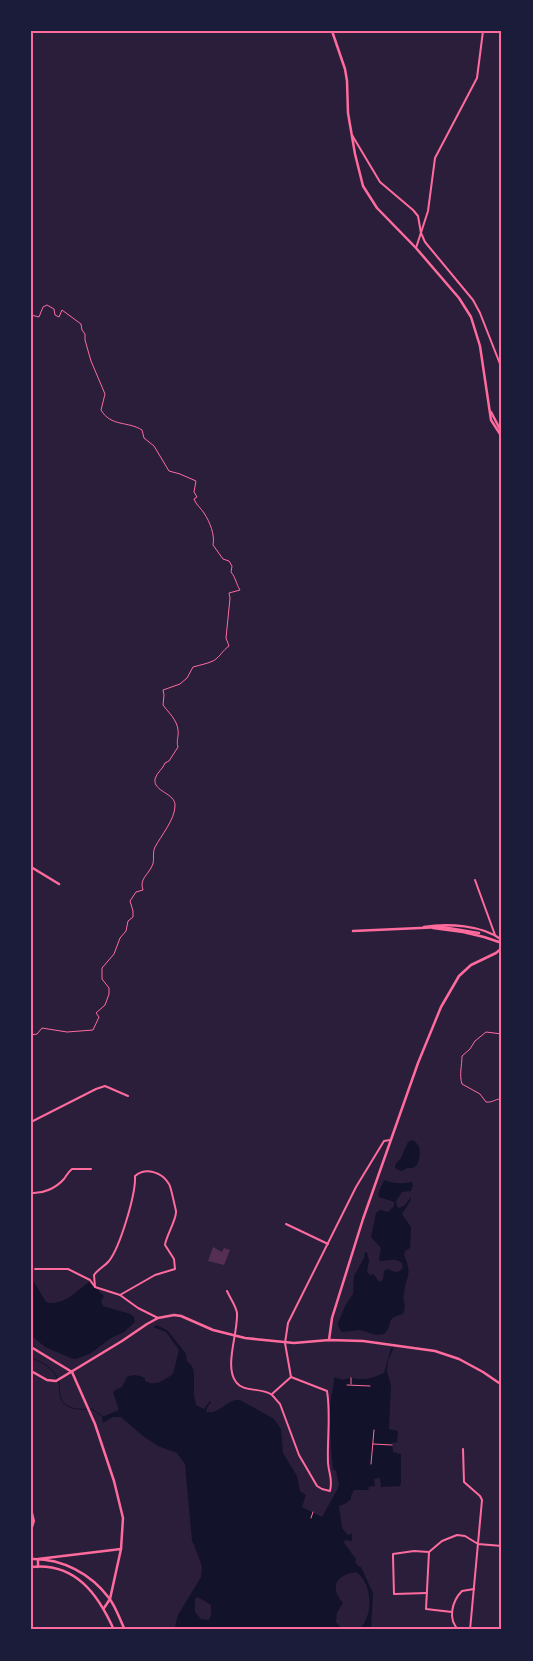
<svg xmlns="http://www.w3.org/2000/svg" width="533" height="1661" font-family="'Asap Condensed',sans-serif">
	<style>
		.green { fill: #2a1e3b }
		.water { fill: #12122b; fill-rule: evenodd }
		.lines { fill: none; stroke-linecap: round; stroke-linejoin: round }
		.stream { stroke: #12122b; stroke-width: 1 }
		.building { fill: #542f53 }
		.path { stroke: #ff6b9d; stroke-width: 1 }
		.minor { stroke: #ff6b9d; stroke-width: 2 }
		.tertiary { stroke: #ff6b9d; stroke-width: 2.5 }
		.secondary { stroke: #ff6b9d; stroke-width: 2.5 }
		.neatline { fill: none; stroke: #ff6b9d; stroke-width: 2 }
	</style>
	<rect width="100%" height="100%" fill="#1b1b3a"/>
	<rect class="green" x="31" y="31" width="471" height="1599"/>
	<g class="water">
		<path d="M412,1140C422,1145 421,1155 417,1165L413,1168H407L402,1171L398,1170L395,1168V1165L401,1158L408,1142Z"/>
		<path d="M384,1180C395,1184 400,1184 412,1182L413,1185L411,1191L402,1192L396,1201L397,1207L399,1208L405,1205L411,1197V1200L402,1214L411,1227L410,1248L405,1251L404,1255C413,1275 406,1275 404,1294C402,1303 407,1303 403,1314C383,1319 395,1324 384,1334L376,1335L360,1330L342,1332L339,1328L338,1323L346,1304L353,1294L354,1276L364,1258L365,1252H367L369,1261L367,1272L370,1275L374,1274L378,1281L380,1282L383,1279L384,1271L387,1269L395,1272L400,1271L403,1267L402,1263C395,1257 388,1261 380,1261L379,1259L381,1248L371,1237L376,1213L380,1210L388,1212L394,1206V1202L379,1197L378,1194Z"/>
		<path d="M31,1277L46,1302C62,1307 77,1291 89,1282L104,1296L101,1301L103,1306L130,1314L134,1317L135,1322L124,1332L111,1338L91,1353L76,1359H73L45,1347L31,1335Z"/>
		<path d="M157,1325L168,1331L186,1354L187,1361L192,1366L194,1373V1396L196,1405L204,1409L210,1401L211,1402L207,1408L206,1412C221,1415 227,1398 240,1400L274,1419L281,1429L283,1453L297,1476L300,1491L306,1495L302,1507L322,1517L337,1490L339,1485L336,1471L333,1469C331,1448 329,1426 330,1405C331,1395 334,1388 334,1377L343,1380C350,1377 353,1379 360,1379C368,1380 377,1376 384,1373L391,1348L394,1347L388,1361L387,1372L391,1385L389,1429L398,1431L397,1442L392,1443L393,1452L401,1454V1483L400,1486L381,1487L380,1478L374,1479L375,1486L368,1487L369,1490H354L351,1496V1499L345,1504L339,1506L342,1528L348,1535L352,1533V1541L345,1540L344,1543L356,1559L355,1562L358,1566L361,1567L373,1593L371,1630H358C374,1618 373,1583 356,1572C336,1575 329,1587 343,1603L337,1613L336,1622L343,1630H174L178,1615L201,1577L202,1566L192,1540L185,1464L177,1453L158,1446L143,1436L121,1417H113L103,1423L102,1417L119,1410L113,1392L115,1390L122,1387L127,1377C133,1374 139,1375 145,1378V1381C156,1387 164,1380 173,1374L179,1350L166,1332L153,1327ZM198,1597L211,1605V1615L209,1620L201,1619L195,1612V1599Z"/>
	</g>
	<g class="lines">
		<path class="stream" d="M31,1358C42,1361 57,1371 59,1383C60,1388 59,1394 61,1399C65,1410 82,1410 92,1409L103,1417"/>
	</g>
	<polygon class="building" points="213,1247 222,1252 224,1248 230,1250 224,1265 208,1261"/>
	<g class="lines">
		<g class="path">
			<path d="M31,315L39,317L43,307L47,305L54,309L55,315L59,317L62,310L81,324L82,330L85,334V340L91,361L105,394L101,410C111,427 128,421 142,430L144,438L154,446L169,471L180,474L196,481L194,492L197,497L194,499C196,505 201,508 204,513C210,522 215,535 213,545L223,559L229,561L232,566L231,572C236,578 236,584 240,590L229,593L230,598L226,638L229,646C223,650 219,658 213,661C206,664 200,665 193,667L187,678L180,684L163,690L164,695L163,705C169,713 177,720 178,730C179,736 176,741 178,747L169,761L165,763C163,769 157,772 155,779C153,792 176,793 175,806C175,819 161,836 155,847C152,853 155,861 152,866C148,875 139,879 143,890L136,892L130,901L133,911V917L128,921L126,931L120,938L114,954L102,968V979L109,988V994L105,1005L96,1013L99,1017L93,1030L67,1032L42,1028L37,1034L31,1035"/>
			<path d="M502,1034L486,1032L475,1041L470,1049L462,1056C462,1066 459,1074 462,1084L480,1094L486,1102C493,1103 496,1098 502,1099"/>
			<polyline points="351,1384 351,1378"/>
			<polyline points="347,1385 370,1386"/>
			<polyline points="373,1444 392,1445"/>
			<polyline points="371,1464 374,1430"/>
			<polyline points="311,1518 313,1512"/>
		</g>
		<g class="minor">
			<polyline points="352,135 380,182 413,210 418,216 421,233 425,242 473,300 480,313 502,369"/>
			<polyline points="416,248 428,211 435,158 477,78 483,31"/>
			<polyline points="475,880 495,935"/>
			<polyline points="31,1122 96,1089 105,1086 128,1096"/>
			<path d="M31,1193C43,1194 56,1188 64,1179C67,1175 68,1172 72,1169H91"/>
			<polyline points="286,1224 328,1244"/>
			<polyline points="35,1269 68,1269 90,1280 95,1287 120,1295 138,1308 158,1318"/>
			<path d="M95,1287L94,1275C98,1269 104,1267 109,1261C120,1247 136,1194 135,1176C146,1167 162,1172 169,1184C171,1187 175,1207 176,1211C177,1219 166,1236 165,1245L174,1259L175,1269L155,1275L120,1295"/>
			<path d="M227,1291C230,1298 236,1306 237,1313C238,1334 224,1366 236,1382C244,1393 262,1387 272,1395C275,1398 278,1402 280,1404L299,1455L317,1486L322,1489L330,1491C333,1478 329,1475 328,1463C327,1439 331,1415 327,1391L291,1377"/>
			<polyline points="272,1394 291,1377 285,1343 288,1323 356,1187 384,1141 390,1140"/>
			<polyline points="463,1449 464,1482 480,1496 482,1500 470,1630"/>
			<polyline points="31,1508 34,1521 31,1531"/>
			<polyline points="427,1593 394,1594 393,1557 393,1554 414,1551 429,1552"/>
			<polyline points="452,1612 426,1609 429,1552 442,1541 457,1535 465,1536 478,1544 502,1546"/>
			<path d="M459,1630C447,1620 452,1601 462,1591L474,1589"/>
		</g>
		<g class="tertiary">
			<path d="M424,927C447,923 483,925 502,940"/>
			<polyline points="433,928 463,932 484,937 502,943"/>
			<polyline points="329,1340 332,1318 363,1219 418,1063 441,1007 459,976 471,965 496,953 502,948"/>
			<polyline points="31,1347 72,1372"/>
			<polyline points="31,1371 47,1380 56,1381 122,1341 147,1324 158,1318 174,1315 181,1316 213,1330 245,1338 294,1343 329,1340 363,1341 435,1351 459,1359 483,1372 502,1385"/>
			<polyline points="72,1372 95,1424 114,1481 123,1518 121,1549 110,1599 104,1608"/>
			<polyline points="38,1567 38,1559 121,1549"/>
		</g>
		<g class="secondary">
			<polyline points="332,31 345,69 347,81 348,113 355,154 363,186 377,208 416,248 459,298 471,317 480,346 491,420 502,437"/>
			<polyline points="491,412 502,433"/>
			<polyline points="31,867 59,884"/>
			<polyline points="353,931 442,927 479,933"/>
			<path d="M31,1559C62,1558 91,1574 109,1598C116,1607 120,1620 125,1630"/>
			<path d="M31,1567C75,1562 98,1594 114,1630"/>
		</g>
	</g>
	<rect width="533" height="1661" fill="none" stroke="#1b1b3a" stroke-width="65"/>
	<rect x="32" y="32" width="468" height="1596" class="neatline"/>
</svg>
